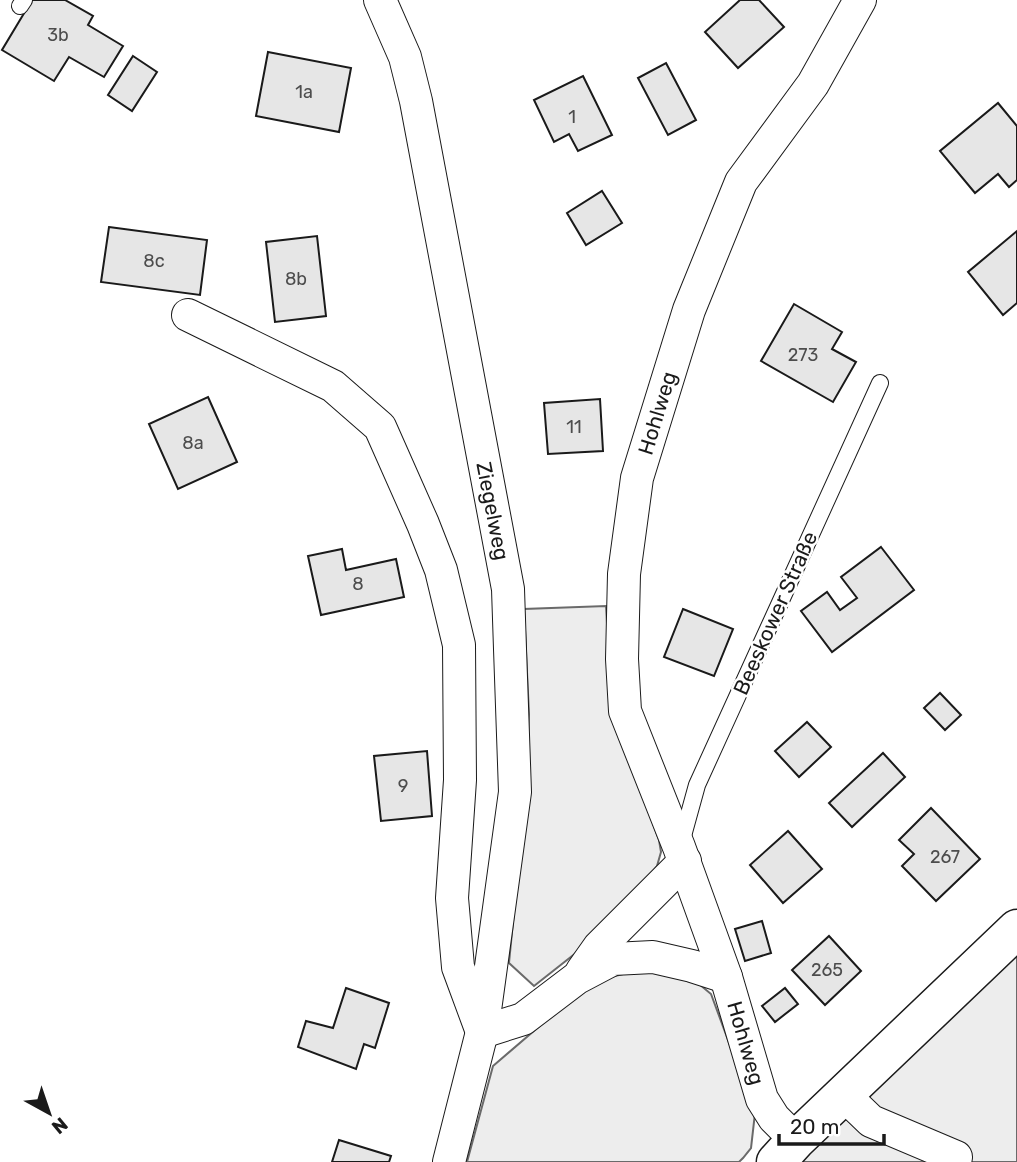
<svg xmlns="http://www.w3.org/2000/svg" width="1017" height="1162" font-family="Rubik,sans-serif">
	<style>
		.built { fill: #ededed; stroke: #6a6a6a; stroke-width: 2 }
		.building { fill: #e6e6e6; stroke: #1a1a1a; stroke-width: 2 }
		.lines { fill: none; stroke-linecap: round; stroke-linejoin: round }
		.service-casing { stroke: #1a1a1a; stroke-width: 18 }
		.minor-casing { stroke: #1a1a1a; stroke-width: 34 }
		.primary-casing { stroke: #1a1a1a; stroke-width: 41 }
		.service { stroke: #fff; stroke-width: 16 }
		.minor { stroke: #fff; stroke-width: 32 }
		.primary { stroke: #fff; stroke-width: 38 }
		.labels { text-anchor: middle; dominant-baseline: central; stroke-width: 5; stroke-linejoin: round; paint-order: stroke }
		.number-label { font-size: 18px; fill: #4d4d4d }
		.street-label { font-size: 21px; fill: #1a1a1a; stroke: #fff }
	</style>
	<rect width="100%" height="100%" fill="#fff"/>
	<g class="built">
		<polygon points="606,606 612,711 659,840 661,852 657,866 625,908 586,945 534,986 509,963 526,789 529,714 524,609"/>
		<polygon points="1017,929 1017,1162 776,1162"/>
		<polygon points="635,971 661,971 699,984 711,994 755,1113 751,1148 743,1158 739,1162 467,1162 493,1066 577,994 595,981"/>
	</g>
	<g class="building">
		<polygon points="32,0 65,0 93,16 88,25 123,46 104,77 69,57 54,81 2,50"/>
		<polygon points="740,0 759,0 784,27 738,68 705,32"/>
		<polygon points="268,52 351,68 339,132 256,116"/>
		<polygon points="133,56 157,72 132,111 108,95"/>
		<polygon points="666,63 696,120 668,135 638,78"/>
		<polygon points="583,76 612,135 578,151 569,134 554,142 534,100"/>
		<polygon points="998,103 1017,126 1017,180 1009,187 998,174 975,193 940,151"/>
		<polygon points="602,191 622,223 586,245 567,213"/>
		<polygon points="109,227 207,240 200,295 101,282"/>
		<polygon points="1017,231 1017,303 1003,315 968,272"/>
		<polygon points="317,236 326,316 275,322 266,242"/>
		<polygon points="794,304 842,332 832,349 856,362 833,402 761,361"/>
		<polygon points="208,397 237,462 178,489 149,424"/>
		<polygon points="600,399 603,451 548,454 544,403"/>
		<polygon points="881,547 914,590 832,652 801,611 827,592 840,610 857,598 841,577"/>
		<polygon points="342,549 346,570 396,559 404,597 321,615 308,556"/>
		<polygon points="683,609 733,629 714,676 664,657"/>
		<polygon points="940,693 961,715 945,730 924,708"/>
		<polygon points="807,722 831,747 799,777 775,751"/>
		<polygon points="427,751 432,816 381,821 374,756"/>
		<polygon points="883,753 905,777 852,827 829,803"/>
		<polygon points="931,808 980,859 936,901 902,866 914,854 899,840"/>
		<polygon points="788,831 822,869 783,903 750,865"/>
		<polygon points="762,921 771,953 745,961 735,929"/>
		<polygon points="829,936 861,971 825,1005 792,970"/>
		<polygon points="346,988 389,1003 375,1048 364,1044 356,1069 298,1047 306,1021 333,1028"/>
		<polygon points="785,988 798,1004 775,1022 762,1006"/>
		<polygon points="339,1140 391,1156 389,1162 332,1162"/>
	</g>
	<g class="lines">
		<g class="service-casing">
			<g id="service">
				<polyline points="20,6 24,0"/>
				<polyline points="681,843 697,785 880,383"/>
			</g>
		</g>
		<g class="minor-casing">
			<g id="minor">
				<polyline points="380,0 405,57 416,101 508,589 510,649 515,792 482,1032 449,1162"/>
				<polyline points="188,315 333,386 380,427 423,524 441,570 459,645 460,780 452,898 458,967 482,1032 523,1019 577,978 613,959 653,957 692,966 726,977"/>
				<polyline points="582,971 599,947 685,861"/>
				<polyline points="844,1095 871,1121 956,1157 955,1162"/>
				<polyline points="796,1140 774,1118 762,1099 726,977 679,847 625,711 622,659 624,574 637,478 689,310 741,182 813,84 860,0"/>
			</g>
		</g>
		<g class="primary-casing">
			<polyline id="primary" points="776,1162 796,1140 1017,929"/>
		</g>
		<use href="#service" class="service"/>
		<use href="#minor" class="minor"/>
		<use href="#primary" class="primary"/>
	</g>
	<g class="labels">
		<g class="number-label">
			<text x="58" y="35">3b</text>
			<text x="304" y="92">1a</text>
			<text x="572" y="117">1</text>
			<text x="154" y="261">8c</text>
			<text x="296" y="279">8b</text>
			<text x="803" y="355">273</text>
			<text x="574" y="427">11</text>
			<text x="193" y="443">8a</text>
			<text x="358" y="584">8</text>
			<text x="403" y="786">9</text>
			<text x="945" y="857">267</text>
			<text x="827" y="970">265</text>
		</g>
		<g class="street-label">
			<text transform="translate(657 413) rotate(-73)">Hohlweg</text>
			<text transform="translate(493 511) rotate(79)">Ziegelweg</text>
			<text transform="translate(775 613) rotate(-66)">Beeskower Straße</text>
			<text transform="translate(746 1043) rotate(74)">Hohlweg</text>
		</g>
	</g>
	<g transform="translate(49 1113) rotate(140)" stroke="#ffffff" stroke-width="5" paint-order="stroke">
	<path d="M0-5L12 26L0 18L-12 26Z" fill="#1a1a1a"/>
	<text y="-10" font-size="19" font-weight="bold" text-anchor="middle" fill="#1a1a1a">N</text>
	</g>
	<path d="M779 1134v10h105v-10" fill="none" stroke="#1a1a1a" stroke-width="3.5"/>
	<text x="790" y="1134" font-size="21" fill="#1a1a1a" stroke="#ffffff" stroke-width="5" paint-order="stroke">20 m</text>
</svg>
